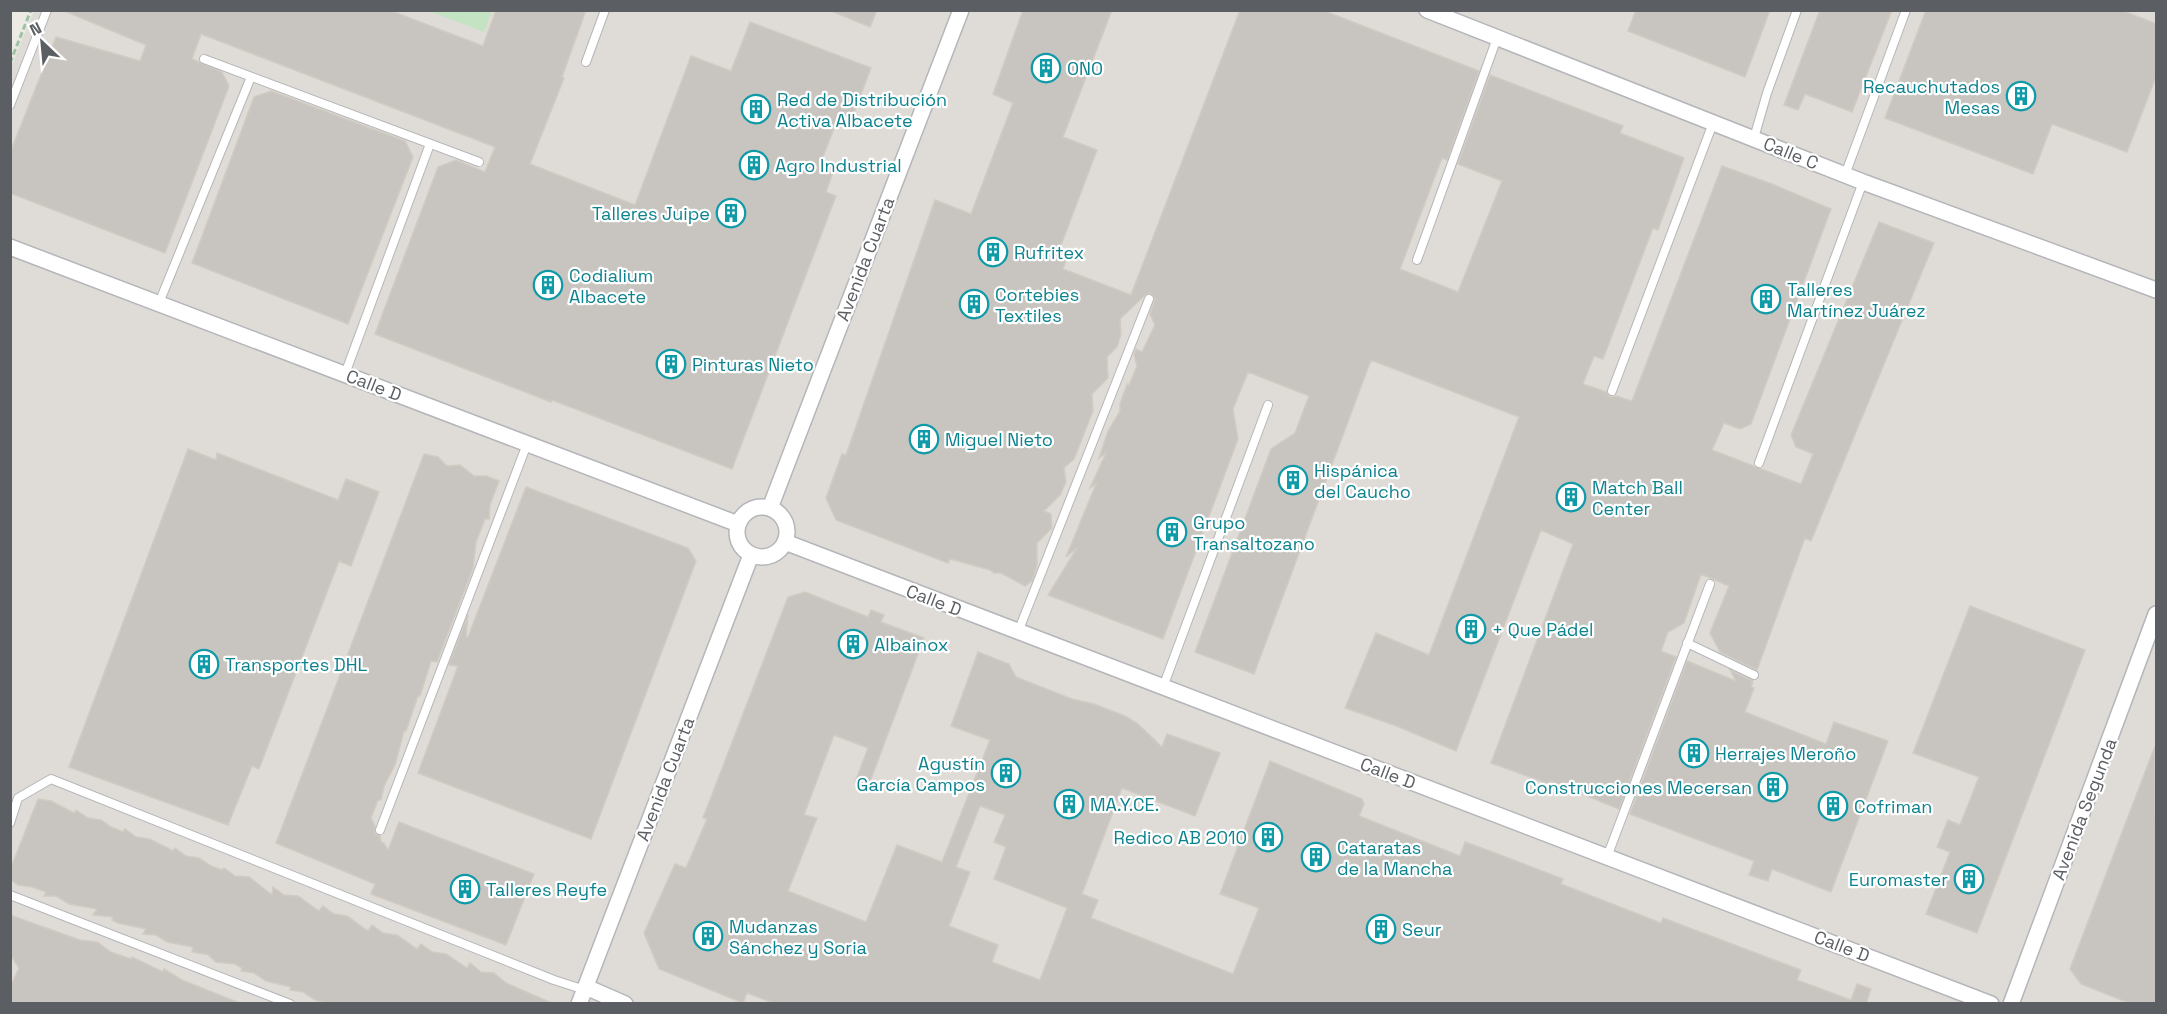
<svg xmlns="http://www.w3.org/2000/svg" width="2167" height="1014" font-family="'Space Grotesk',sans-serif">
	<style>
		.industrial { fill: #dfdcd8 }
		.green { fill: #c4e3c2 }
		.building { fill: #c8c5c0; stroke: #d1cbc2; stroke-width: 1.5; fill-rule: evenodd }
		.lines { fill: none; stroke-linecap: round; stroke-linejoin: round }
		.service-casing { stroke: #b4b6b9; stroke-width: 10 }
		.minor-casing { stroke: #b4b6b9; stroke-width: 18 }
		.path { stroke: #9cc3a4; stroke-width: 3; stroke-dasharray: 6 3; stroke-linecap: butt }
		.service { stroke: #fff; stroke-width: 8 }
		.minor { stroke: #fff; stroke-width: 15 }
		.labels { text-anchor: middle; dominant-baseline: central; stroke-width: 4.5; stroke-linejoin: round; paint-order: stroke }
		.culture-label { font-size: 18px; fill: #0d838f; stroke: #fff; text-anchor: start }
		.street-label { font-size: 18px; fill: #5b5f63; stroke: #fff }
	</style>
	<rect width="100%" height="100%" fill="#edeae3"/>
	<polygon class="industrial" points="34,10 2156,11 2156,1003 11,1003 10,69"/>
	<polygon class="green" points="429,11 492,11 484,32"/>
	<g class="building">
		<polygon points="62,10 389,10 483,46 496,10 586,10 562,77 564,78 530,164 635,205 691,56 731,71 750,22 871,68 852,118 840,113 821,162 835,167 826,192 836,196 732,469 552,400 551,402 375,334 438,167 456,160 485,172 495,147 201,34 192,59 222,72 229,86 165,253 10,193 10,153 56,37 140,61 146,45"/>
		<polygon points="829,10 877,10 870,27"/>
		<polygon points="1023,10 1112,10 1063,137 1097,150 1060,248 1069,251 1063,269 1131,295 1240,10 1322,10 1479,71 1447,160 1442,158 1400,269 1458,292 1502,181 1458,164 1490,75 1623,126 1620,133 1684,158 1658,230 1653,228 1603,359 1594,356 1583,384 1606,392 1610,397 1616,396 1632,401 1722,166 1772,184 1831,209 1751,424 1740,429 1724,423 1712,450 1801,484 1813,454 1796,447 1791,435 1879,222 1934,243 1811,541 1805,538 1757,670 1720,652 1710,633 1729,586 1701,574 1684,623 1668,632 1661,651 1676,657 1619,809 1550,781 1549,784 1491,763 1573,544 1541,530 1456,751 1394,725 1345,708 1376,633 1429,655 1519,417 1371,360 1254,674 1195,652 1271,449 1295,433 1309,396 1248,372 1233,409 1238,439 1163,639 1048,595 1077,548 1066,557 1096,484 1090,488 1106,453 1099,458 1108,431 1120,411 1120,404 1127,384 1129,385 1137,366 1134,354 1136,349 1142,352 1155,325 1150,314 1155,299 1151,293 1145,295 1120,319 1121,334 1117,347 1107,357 1108,378 1092,394 1093,411 1074,459 1064,468 1066,482 1060,495 1044,511 1051,514 1052,528 1037,543 1037,566 1032,581 1025,586 1001,573 994,573 990,570 950,559 948,563 836,520 826,498 842,454 846,455 935,200 971,214 1013,103 993,94"/>
		<polygon points="1636,10 1770,10 1745,77 1628,31"/>
		<polygon points="1820,10 1892,10 1852,112 1805,94 1798,110 1784,105"/>
		<polygon points="1926,10 2121,10 2157,24 2157,74 2127,152 2052,124 2033,174 1885,118"/>
		<polygon points="271,91 405,141 413,157 348,324 192,263 254,97"/>
		<polygon points="188,449 216,460 217,453 338,500 346,479 379,492 351,566 339,561 259,769 252,766 228,825 69,767"/>
		<polygon points="424,454 438,457 447,466 460,465 474,476 486,476 499,481 490,505 489,519 485,519 476,542 473,568 437,662 431,661 420,696 418,696 406,731 404,731 395,765 384,786 381,800 378,800 371,818 375,826 375,833 380,836 381,842 384,843 388,850 399,822 534,874 506,945 371,894 375,884 276,843"/>
		<polygon points="526,487 688,548 696,561 591,839 418,773 458,666 449,665 468,615 466,636 468,637"/>
		<path d="M805,592L868,617L871,610L884,615L881,622L924,638L868,787L855,782L868,748L834,735L804,815L817,818L788,891L866,922L897,845L942,862L990,740L951,726L978,652L1009,664L1016,677L1072,699L1094,704L1125,716L1137,723L1162,747L1167,734L1220,753L1195,816L1122,788L1082,894L1098,900L1091,918L1233,974L1259,908L1220,894L1270,761L1362,799L1364,804L1359,816L1460,856L1465,842L1490,851L1563,879L1561,884L1661,923L1663,918L1801,970L1797,980L1851,1000L1857,984L1871,989L1866,1004H776L747,993L743,1003L659,969L644,933L675,864L686,868L707,819L703,818L788,597ZM980,806L1005,815L994,842L1006,847L994,879L1067,908L1040,980L992,962L998,945L949,926L970,872L956,867Z"/>
		<polygon points="1970,606 2085,650 1977,933 1926,914 1950,852 1937,847 1948,820 1960,825 1979,777 1913,753"/>
		<polygon points="1687,661 1736,681 1730,670 1753,681 1751,687 1754,688 1745,712 1826,744 1834,722 1888,741 1831,892 1772,869 1768,881 1749,875 1754,861 1630,814"/>
		<polygon points="2155,746 2157,1004 2131,1004 2081,984 2070,969"/>
		<polygon points="38,799 51,801 74,813 76,810 88,818 101,820 111,827 123,832 125,829 136,837 150,839 173,851 175,848 186,856 199,858 211,866 222,870 224,868 235,876 249,877 272,895 273,887 284,895 298,896 319,911 323,906 334,914 347,916 368,931 372,925 383,933 397,935 417,949 421,944 432,952 446,954 467,968 470,963 481,972 494,973 506,983 554,1004 330,1004 315,1000 303,992 290,990 291,987 266,981 254,973 241,971 242,968 235,964 216,962 209,956 210,955 192,952 193,947 167,942 156,935 143,934 146,929 118,923 112,920 113,917 93,915 97,909 69,904 56,896 44,896 46,892 32,887 18,885 10,879 10,870"/>
		<polygon points="10,915 80,940 97,942 111,952 131,959 132,957 163,972 164,969 182,980 242,1004 10,1004 10,988 19,968 10,954"/>
	</g>
	<g class="lines">
		<g class="service-casing">
			<g id="service">
				<polyline points="204,59 479,162"/>
				<polyline points="586,62 605,10"/>
				<polyline points="10,105 47,10"/>
				<polyline points="1754,138 1767,93 1797,10"/>
				<polyline points="1845,175 1906,10"/>
				<polyline points="1417,260 1497,38"/>
				<polyline points="159,303 251,77"/>
				<polyline points="345,374 430,144"/>
				<polyline points="1612,391 1713,123"/>
				<polyline points="1759,463 1863,182"/>
				<polyline points="1018,632 1149,299"/>
				<polyline points="1687,643 1754,675"/>
				<polyline points="1163,687 1268,405"/>
				<polyline points="10,823 18,798 51,779 554,980 585,990"/>
				<polyline points="380,830 527,444"/>
				<polyline points="1607,857 1710,584"/>
				<polyline points="10,895 290,1004"/>
			</g>
		</g>
		<g class="minor-casing">
			<g id="minor">
				<polyline points="1427,10 1863,182 2156,290"/>
				<polyline points="10,247 738,524"/>
				<circle cx="762" cy="532" r="25"/>
				<polyline points="770,508 961,10"/>
				<polyline points="785,542 1991,1004"/>
				<polyline points="586,987 625,1004"/>
				<polyline points="579,1004 751,555"/>
				<polyline points="2011,1004 2156,614"/>
			</g>
		</g>
		<polyline class="path" points="10,63 31,10"/>
		<use href="#service" class="service"/>
		<use href="#minor" class="minor"/>
	</g>
	<defs>
		<g id="building-ring" transform="scale(1.5)"><circle r="9.5" fill="#fff" stroke="#0f9aa8" stroke-width="1.5"/><path d="M-4-6H4V6H1V3H-1V6H-4ZM-2.5-4.3h1.7v1.8h-1.7ZM.8-4.3h1.7v1.8H.8ZM-2.5-1h1.7V.8h-1.7ZM.8-1h1.7V.8H.8Z" fill="#0f9aa8"/></g>
	</defs>
	<g fill-rule="evenodd">
		<use href="#building-ring" x="1046" y="68"/>
		<use href="#building-ring" x="2021" y="96"/>
		<use href="#building-ring" x="756" y="109"/>
		<use href="#building-ring" x="754" y="165"/>
		<use href="#building-ring" x="731" y="213"/>
		<use href="#building-ring" x="993" y="252"/>
		<use href="#building-ring" x="548" y="285"/>
		<use href="#building-ring" x="1766" y="299"/>
		<use href="#building-ring" x="974" y="304"/>
		<use href="#building-ring" x="671" y="364"/>
		<use href="#building-ring" x="924" y="439"/>
		<use href="#building-ring" x="1293" y="480"/>
		<use href="#building-ring" x="1571" y="497"/>
		<use href="#building-ring" x="1172" y="532"/>
		<use href="#building-ring" x="1471" y="629"/>
		<use href="#building-ring" x="853" y="644"/>
		<use href="#building-ring" x="204" y="664"/>
		<use href="#building-ring" x="1694" y="753"/>
		<use href="#building-ring" x="1006" y="773"/>
		<use href="#building-ring" x="1773" y="787"/>
		<use href="#building-ring" x="1069" y="804"/>
		<use href="#building-ring" x="1833" y="806"/>
		<use href="#building-ring" x="1268" y="837"/>
		<use href="#building-ring" x="1316" y="857"/>
		<use href="#building-ring" x="1969" y="879"/>
		<use href="#building-ring" x="465" y="889"/>
		<use href="#building-ring" x="1381" y="929"/>
		<use href="#building-ring" x="708" y="936"/>
	</g>
	<g class="labels">
		<g class="culture-label">
			<text x="1067" y="68">ONO</text>
			<text x="2000" y="86" text-anchor="end">Recauchutados<tspan x="2000" dy="21">Mesas</tspan></text>
			<text x="777" y="99">Red de Distribución<tspan x="777" dy="21">Activa Albacete</tspan></text>
			<text x="775" y="165">Agro Industrial</text>
			<text x="710" y="213" text-anchor="end">Talleres Juipe</text>
			<text x="1014" y="252">Rufritex</text>
			<text x="569" y="275">Codialium<tspan x="569" dy="21">Albacete</tspan></text>
			<text x="1787" y="289">Talleres<tspan x="1787" dy="21">Martínez Juárez</tspan></text>
			<text x="995" y="294">Cortebies<tspan x="995" dy="21">Textiles</tspan></text>
			<text x="692" y="364">Pinturas Nieto</text>
			<text x="945" y="439">Miguel Nieto</text>
			<text x="1314" y="470">Hispánica<tspan x="1314" dy="21">del Caucho</tspan></text>
			<text x="1592" y="487">Match Ball<tspan x="1592" dy="21">Center</tspan></text>
			<text x="1193" y="522">Grupo<tspan x="1193" dy="21">Transaltozano</tspan></text>
			<text x="1492" y="629">+ Que Pádel</text>
			<text x="874" y="644">Albainox</text>
			<text x="225" y="664">Transportes DHL</text>
			<text x="1715" y="753">Herrajes Meroño</text>
			<text x="985" y="763" text-anchor="end">Agustín<tspan x="985" dy="21">García Campos</tspan></text>
			<text x="1752" y="787" text-anchor="end">Construcciones Mecersan</text>
			<text x="1090" y="804">MA.Y.CE.</text>
			<text x="1854" y="806">Cofriman</text>
			<text x="1247" y="837" text-anchor="end">Redico AB 2010</text>
			<text x="1337" y="847">Cataratas<tspan x="1337" dy="21">de la Mancha</tspan></text>
			<text x="1948" y="879" text-anchor="end">Euromaster</text>
			<text x="486" y="889">Talleres Reyfe</text>
			<text x="729" y="926">Mudanzas<tspan x="729" dy="21">Sánchez y Soria</tspan></text>
			<text x="1402" y="929">Seur</text>
		</g>
		<g class="street-label">
			<text transform="translate(1791 153) rotate(22)">Calle C</text>
			<text transform="translate(865 259) rotate(-69)">Avenida Cuarta</text>
			<text transform="translate(374 385) rotate(21)">Calle D</text>
			<text transform="translate(934 600) rotate(21)">Calle D</text>
			<text transform="translate(1388 773) rotate(21)">Calle D</text>
			<text transform="translate(665 779) rotate(-69)">Avenida Cuarta</text>
			<text transform="translate(2084 809) rotate(-69)">Avenida Segunda</text>
			<text transform="translate(1842 946) rotate(21)">Calle D</text>
		</g>
	</g>
	<rect width="2167" height="1014" fill="none" stroke="#5b5f63" stroke-width="24"/>
	<g transform="translate(42 42) rotate(334)" stroke="#ffffff" stroke-width="4.5" paint-order="stroke">
	<path d="M0-4.5L10 22L0 15L-10 22Z" fill="#5b5f63"/>
	<text y="-9" font-size="16" font-weight="bold" text-anchor="middle" fill="#5b5f63">N</text>
	</g>
</svg>
